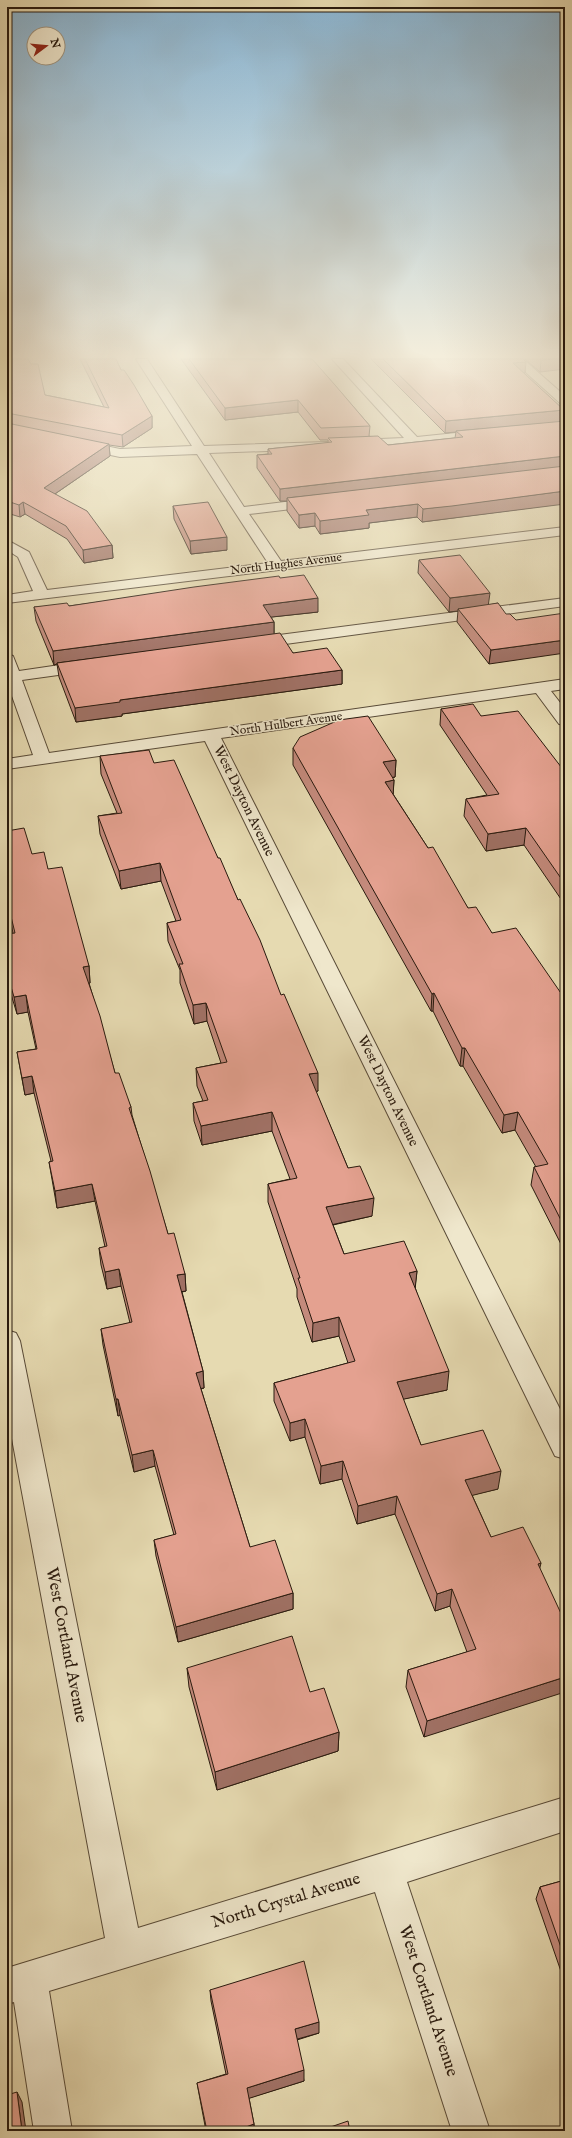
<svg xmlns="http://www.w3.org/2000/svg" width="572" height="2138" font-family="'IM FELL English',serif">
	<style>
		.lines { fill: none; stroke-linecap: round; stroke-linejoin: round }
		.minor-casing { stroke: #584a37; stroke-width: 2 }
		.minor { fill: #efe7cc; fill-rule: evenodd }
		.wall { fill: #c48a7c; stroke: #291a0e }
		.shaded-wall { fill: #a07165; stroke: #291a0e }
		.building { fill: #e4a190; stroke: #291a0e }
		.labels { text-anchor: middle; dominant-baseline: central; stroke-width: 3; stroke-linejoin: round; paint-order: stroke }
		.far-street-label { font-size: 12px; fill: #291a0e; stroke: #efe7cc }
		.street-label { font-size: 14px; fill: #291a0e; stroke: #efe7cc }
		.near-street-label { font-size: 17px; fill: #291a0e; stroke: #efe7cc }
	</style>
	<rect width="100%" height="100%" fill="#e6dab1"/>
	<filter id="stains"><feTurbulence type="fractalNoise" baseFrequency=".005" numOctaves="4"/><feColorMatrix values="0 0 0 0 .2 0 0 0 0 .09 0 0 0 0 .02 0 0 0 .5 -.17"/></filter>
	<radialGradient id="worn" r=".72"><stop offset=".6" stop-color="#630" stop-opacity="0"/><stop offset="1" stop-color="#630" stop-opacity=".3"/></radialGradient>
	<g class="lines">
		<g class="minor-casing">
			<g id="minor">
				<polygon points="136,359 147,359 204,446 327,442 329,445 327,448 323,449 209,453 244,507 317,498 324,502 317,506 249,514 281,561 565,527 565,535 7,603 7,595 33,591 18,557 7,550 7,540 29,552 47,590 268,563 197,454 120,457 77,448 75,445 81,441 120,449 192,446"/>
				<polygon points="332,359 343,359 417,437 485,430 491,434 485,438 414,445 352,447 350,444 356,440 404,438"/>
				<polygon points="511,359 523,359 565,396 565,405 561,404"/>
				<polygon points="565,598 565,606 256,648 251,646 248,643 251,640 256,638"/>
				<polygon points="7,654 13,656 19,671 87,661 93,663 95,666 93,669 87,671 22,680 49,753 565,679 565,689 551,691 565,709 565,725 559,724 536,693 221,738 565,1419 565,1459 555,1456 205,741 7,769 7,759 33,755 7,682"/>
				<polygon points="7,1330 16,1333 20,1341 138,1928 565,1797 565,1831 407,1882 490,2131 452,2131 375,1892 49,1991 72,2131 34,2131 14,2002 7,2004 7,1968 105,1938 7,1412"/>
			</g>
		</g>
		<use href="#minor" class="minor"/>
	</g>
	<g class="wall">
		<polygon points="7,359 45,395 104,407 80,359 116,359 121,370 152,416 152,428 123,447 109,445 110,456 55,494 112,545 113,558 84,563 67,539 25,514 20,517 7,513 7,393 8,393 7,392"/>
		<polygon points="181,359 312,359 370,426 369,436 388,445 455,438 456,432 445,433 371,359 523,359 525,373 524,374 564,410 552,505 422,522 417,517 369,523 369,528 320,534 315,526 299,528 287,511 287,501 280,501 257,468 257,455 268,454 268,449 328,443 328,440 320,440 298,412 225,420"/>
		<polygon points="525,359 565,359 540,372"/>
		<polygon points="173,506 227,550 191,554 174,519"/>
		<polygon points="419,560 489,605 498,603 489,664 457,622 458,611 449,612 418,573"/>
		<polygon points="280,578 318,612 271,617 274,622 274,634 293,653 342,670 342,684 122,714 122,716 76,722 59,677 57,664 54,665 36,621 34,607 69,606"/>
		<polygon points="441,709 481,716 565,772 565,905 524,845 486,851 464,816 466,799 487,795 440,725"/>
		<polygon points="293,748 396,760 395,777 392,778 394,780 393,794 428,848 468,908 492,933 565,999 565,1252 531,1185 534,1167 536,1167 515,1130 502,1133 463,1066 460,1066 433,1011 431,1011 293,765"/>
		<polygon points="100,756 154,763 218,858 238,900 318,1091 316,1092 348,1168 372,1216 333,1225 344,1254 417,1271 415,1287 447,1390 403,1399 421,1445 498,1489 472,1495 491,1537 541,1563 424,1737 406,1687 408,1670 467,1652 450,1606 435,1611 395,1514 357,1524 342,1479 320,1484 305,1437 290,1441 274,1401 274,1383 348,1363 339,1336 312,1342 297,1297 297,1289 268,1202 268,1184 290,1179 272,1131 202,1145 194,1121 193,1103 203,1101 197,1086 196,1068 221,1063 207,1021 194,1024 180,983 180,970 168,941 167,923 176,921 161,881 121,889 100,834 98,816 117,813 101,774"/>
		<polygon points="7,831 48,869 89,966 90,983 89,983 115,1073 131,1107 132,1115 168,1234 185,1274 186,1291 182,1292 203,1371 204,1388 201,1389 250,1547 293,1593 293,1609 178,1642 156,1556 154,1540 174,1535 155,1466 134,1472 120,1415 118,1416 103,1345 101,1329 130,1323 121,1286 107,1289 101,1265 99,1248 105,1247 95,1201 57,1208 49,1162 51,1161 34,1093 25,1095 17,1052 36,1049 28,1012 17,1014 7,981 7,934 13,933 7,905"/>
		<polygon points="187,1668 339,1732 338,1751 217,1790 189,1687"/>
		<polygon points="565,1880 565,1983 536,1899 540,1887"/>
		<polygon points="210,1990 319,2033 297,2040 304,2081 249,2098 254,2124 254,2131 206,2131 197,2083 226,2074 211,2001"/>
	</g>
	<g class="shaded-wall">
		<polygon points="553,359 565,359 565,369 540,372 541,360"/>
		<polygon points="526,362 525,373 512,375 513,363"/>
		<polygon points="298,400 298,412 225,420 225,408"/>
		<polygon points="564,410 562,422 456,431 456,432 445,433 446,421"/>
		<polygon points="152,416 152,428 123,447 122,435"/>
		<polygon points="109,444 110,456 46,500 44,488"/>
		<polygon points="565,456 565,469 287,498 287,501 280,501 280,489"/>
		<polygon points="565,491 565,504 422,522 423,509"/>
		<polygon points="23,502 25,514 20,517 19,505"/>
		<polygon points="418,504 417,517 369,523 369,528 320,534 320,521 366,510"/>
		<polygon points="315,513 315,526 299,528 299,515"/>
		<polygon points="227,537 227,550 191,554 190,541"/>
		<polygon points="112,545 113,558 84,563 83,550"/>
		<polygon points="490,593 488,607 458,609 458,611 449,612 450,598"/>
		<polygon points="318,598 318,612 263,618 263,605"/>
		<polygon points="274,622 274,635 57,663 57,664 54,665 53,651"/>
		<polygon points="565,640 565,653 489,664 491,650"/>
		<polygon points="342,670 342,684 122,714 122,716 76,722 75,708 120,700"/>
		<polygon points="396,760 395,777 382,779 383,762"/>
		<polygon points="394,780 393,797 385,782"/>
		<polygon points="526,828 524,845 486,851 488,834"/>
		<polygon points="160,863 161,881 121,889 119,871"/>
		<polygon points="89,966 90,983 85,984 83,967"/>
		<polygon points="434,993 433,1011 431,1011 432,994"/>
		<polygon points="26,995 28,1012 17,1014 14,997"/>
		<polygon points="206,1003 207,1021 194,1024 193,1005"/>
		<polygon points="462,1048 465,1048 463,1066 460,1066"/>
		<polygon points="318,1073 318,1091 308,1093 309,1074"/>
		<polygon points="32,1076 34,1093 25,1095 22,1078"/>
		<polygon points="272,1112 272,1131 202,1145 201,1126"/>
		<polygon points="518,1112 515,1130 502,1133 504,1115"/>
		<polygon points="92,1184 95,1201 57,1208 55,1191"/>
		<polygon points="374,1198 372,1216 326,1226 326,1207"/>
		<polygon points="119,1269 121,1286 107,1289 105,1272"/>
		<polygon points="417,1271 415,1290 409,1273"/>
		<polygon points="185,1274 186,1291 179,1292 177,1275"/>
		<polygon points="339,1317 339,1336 312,1342 313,1323"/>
		<polygon points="203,1371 204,1388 197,1389 196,1373"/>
		<polygon points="449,1371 447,1390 395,1401 397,1382"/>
		<polygon points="116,1399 118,1399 120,1415 118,1416"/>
		<polygon points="305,1419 305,1437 290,1441 290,1423"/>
		<polygon points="153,1450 155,1466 134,1472 132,1455"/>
		<polygon points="343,1461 342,1479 320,1484 321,1466"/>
		<polygon points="501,1471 498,1489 462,1498 465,1480"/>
		<polygon points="397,1496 395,1514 357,1524 358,1506"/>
		<polygon points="541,1563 537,1580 538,1564"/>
		<polygon points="452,1589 450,1606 435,1611 437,1594"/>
		<polygon points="293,1593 293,1609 178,1642 176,1627"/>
		<polygon points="565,1677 565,1692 424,1737 427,1721"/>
		<polygon points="339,1732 338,1751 217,1790 215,1772"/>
		<polygon points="319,2022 319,2033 294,2040 295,2029"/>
		<polygon points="304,2070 304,2081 247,2099 247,2088"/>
		<polygon points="17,2092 22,2102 26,2131 22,2131"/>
		<polygon points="254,2124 254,2131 235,2131"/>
	</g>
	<g class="building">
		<polygon points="7,359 28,359 31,364 38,364 45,395 109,408 85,359 116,359 121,370 124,370 134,385 152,416 122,435 7,413 7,393 12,394 7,383"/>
		<polygon points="189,359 312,359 335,385 370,426 321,428 298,400 225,408"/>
		<polygon points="383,359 523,359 526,362 513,363 564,410 446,421"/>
		<polygon points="540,359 553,359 541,360"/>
		<polygon points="565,421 565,456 280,489 257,455 272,454 268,449 332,442 328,438 378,436 388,445 463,437 456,431"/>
		<polygon points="7,423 109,444 44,488 87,511 112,545 83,550 66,526 23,502 19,505 7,501"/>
		<polygon points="565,466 565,491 452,506 423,509 418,504 366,510 369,515 320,521 315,513 299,515 287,498"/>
		<polygon points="208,502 227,537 190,541 173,506"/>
		<polygon points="460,555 490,593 450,598 419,560"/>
		<polygon points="304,575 318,598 263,605 274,622 53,651 34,607 67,603 69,606 194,587 279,576 280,578"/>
		<polygon points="498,603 506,614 510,614 516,620 565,613 565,640 491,650 458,609"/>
		<polygon points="280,633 293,653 327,648 342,670 120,700 120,702 75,708 57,663"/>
		<polygon points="473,704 481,716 518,711 565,772 565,884 526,828 488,834 466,799 499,794 441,709"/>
		<polygon points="368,716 396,760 383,762 394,780 385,782 428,848 433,847 468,908 476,907 492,933 516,928 565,999 565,1228 534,1167 548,1164 518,1112 504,1115 465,1048 462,1048 434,993 432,994 293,748 300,737 339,720"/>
		<polygon points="149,750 154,763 174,760 218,858 220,858 238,900 240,899 260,940 281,995 284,994 318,1073 309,1074 348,1168 360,1166 374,1198 326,1207 344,1254 404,1241 417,1271 409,1273 449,1371 397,1382 421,1445 483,1430 501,1471 465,1480 491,1537 523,1527 541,1563 538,1564 565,1622 565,1677 427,1721 408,1670 476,1649 452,1589 437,1594 397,1496 358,1506 343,1461 321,1466 305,1419 290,1423 274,1383 355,1361 339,1317 313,1323 298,1278 300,1278 268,1184 297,1178 272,1112 201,1126 193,1103 208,1100 196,1068 227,1062 206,1003 193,1005 179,964 183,964 167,923 181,920 160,863 119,871 98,816 122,813 100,756"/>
		<polygon points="24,828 32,854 44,852 48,869 62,867 89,966 83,967 100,1016 115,1073 119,1073 131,1107 129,1108 150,1171 168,1234 174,1233 185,1274 177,1275 203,1371 196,1373 250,1547 275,1540 293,1593 176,1627 154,1540 176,1534 153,1450 132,1455 118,1399 116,1399 101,1329 132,1322 119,1269 105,1272 99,1248 107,1246 92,1184 55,1191 49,1162 53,1161 32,1076 22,1078 17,1052 37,1049 26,995 14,997 7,973 7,934 15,933 7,900 7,831"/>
		<polygon points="292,1636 310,1692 324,1688 339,1732 215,1772 187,1668"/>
		<polygon points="565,1880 565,1959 540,1887"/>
		<polygon points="304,1961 319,2022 295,2029 304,2070 247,2088 254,2124 235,2131 207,2131 197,2083 228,2074 210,1990"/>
		<polygon points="17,2092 22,2131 7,2131 7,2095"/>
		<polygon points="348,2121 350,2131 319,2131"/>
	</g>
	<linearGradient id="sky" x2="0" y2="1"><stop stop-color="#89b6d5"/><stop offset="0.54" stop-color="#f4eedc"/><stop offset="1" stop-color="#f4eedc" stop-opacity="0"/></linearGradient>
	<rect width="572" height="659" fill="url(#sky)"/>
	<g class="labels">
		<g class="far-street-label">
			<text transform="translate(286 564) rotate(-7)">North Hughes Avenue</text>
			<text transform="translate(286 724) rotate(-8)">North Hulbert Avenue</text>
		</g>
		<g class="street-label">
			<text transform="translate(244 801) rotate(64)">West Dayton Avenue</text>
			<text transform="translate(388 1091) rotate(64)">West Dayton Avenue</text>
		</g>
		<g class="near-street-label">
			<text transform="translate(66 1645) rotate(79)">West Cortland Avenue</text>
			<text transform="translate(286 1901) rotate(-17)">North Crystal Avenue</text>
			<text transform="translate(428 2001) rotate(72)">West Cortland Avenue</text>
		</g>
	</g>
	<rect width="572" height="2138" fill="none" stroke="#e6dab1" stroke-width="24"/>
	<rect x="8" y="8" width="556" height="2122" fill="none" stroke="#291a0e" stroke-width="2"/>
	<rect x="12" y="12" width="548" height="2114" fill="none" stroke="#291a0e"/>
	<g transform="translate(46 46) rotate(74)"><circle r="19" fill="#efe7cc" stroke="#a09580"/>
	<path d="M0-3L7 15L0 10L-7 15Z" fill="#8f2418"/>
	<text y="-6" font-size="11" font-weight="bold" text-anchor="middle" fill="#291a0e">N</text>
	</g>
	<rect width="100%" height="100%" filter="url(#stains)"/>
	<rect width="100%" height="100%" fill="url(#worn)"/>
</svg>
